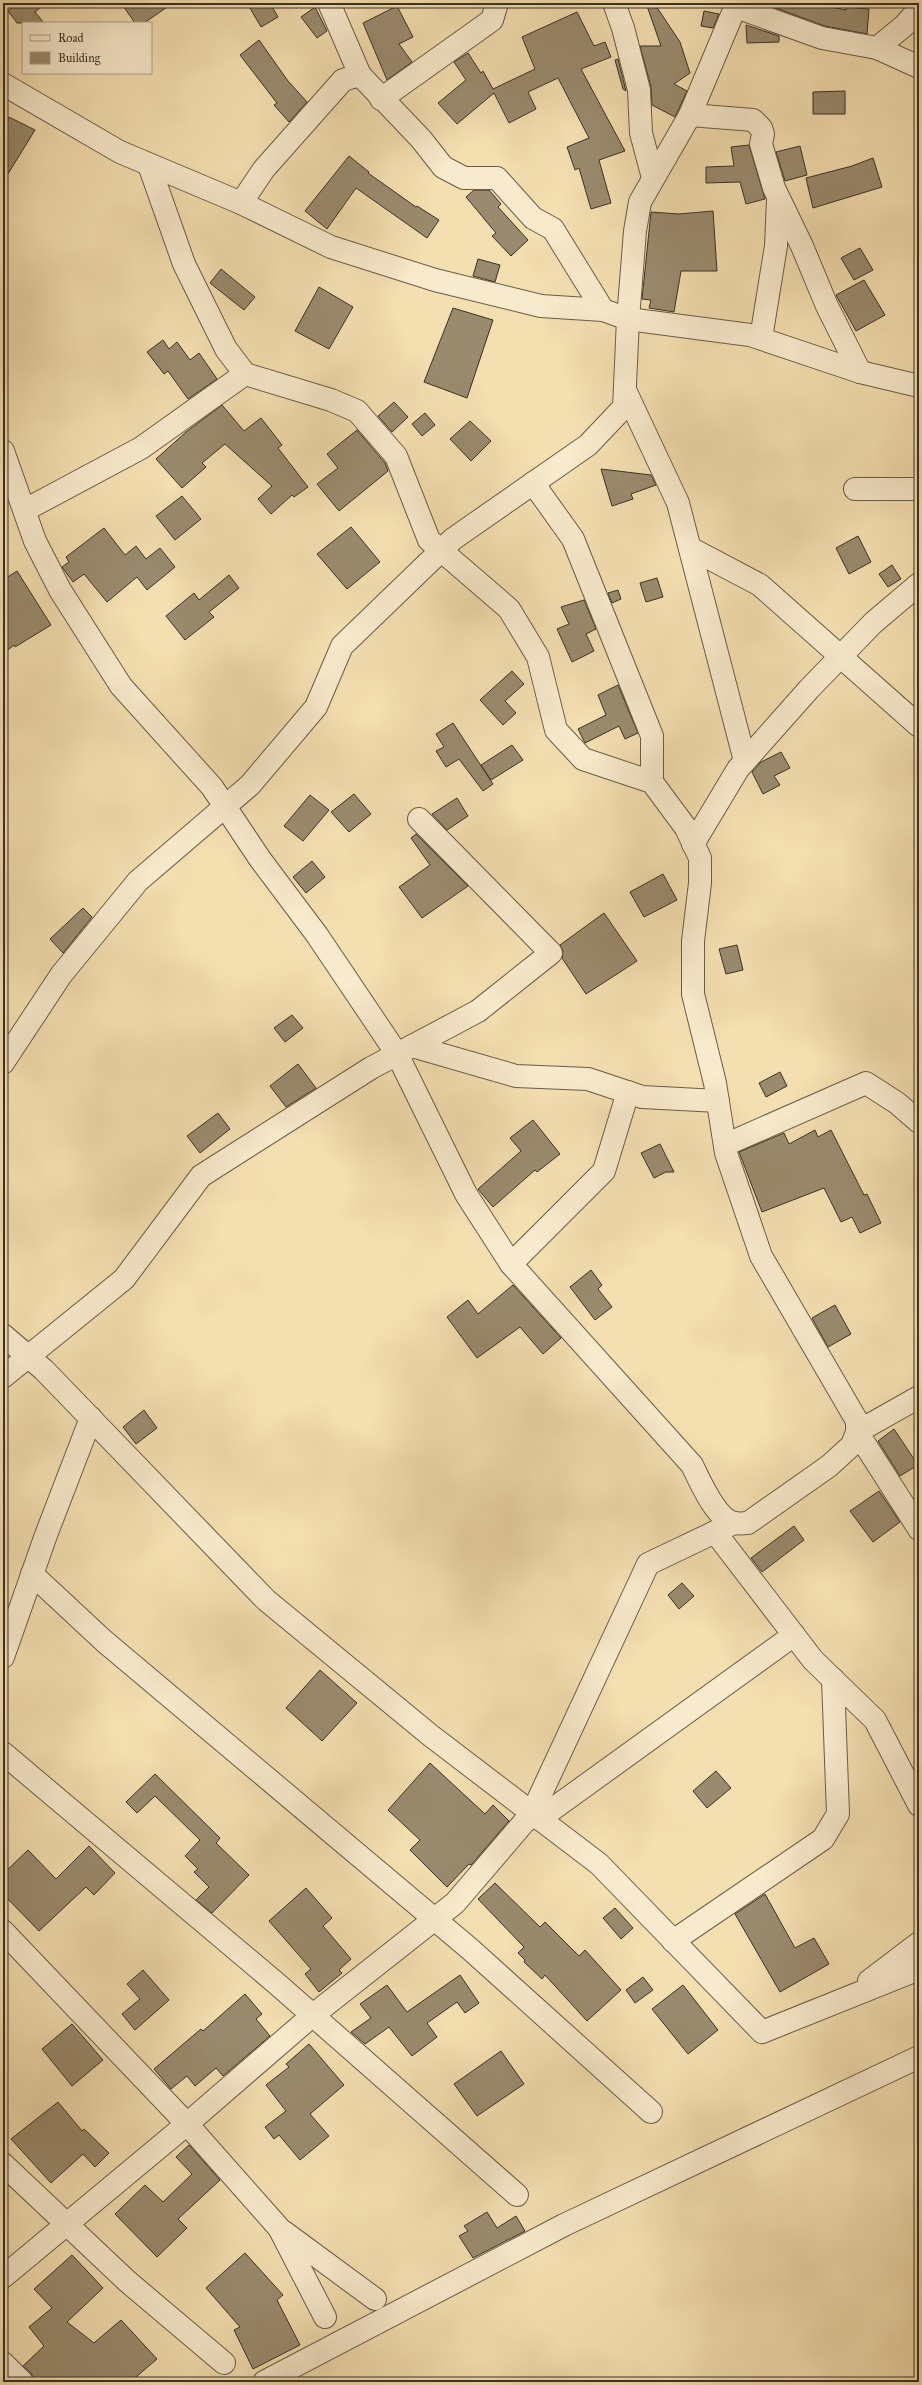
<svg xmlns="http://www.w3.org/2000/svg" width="922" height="2385" font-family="'IM FELL Great Primer',serif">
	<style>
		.building { fill: #9a8b6e; stroke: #393126 }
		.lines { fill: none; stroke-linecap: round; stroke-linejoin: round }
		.street-casing { stroke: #685c48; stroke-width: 24 }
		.street { stroke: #f8eacc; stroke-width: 22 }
	</style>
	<rect width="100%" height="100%" fill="#f4dfb0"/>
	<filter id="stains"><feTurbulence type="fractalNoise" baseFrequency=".005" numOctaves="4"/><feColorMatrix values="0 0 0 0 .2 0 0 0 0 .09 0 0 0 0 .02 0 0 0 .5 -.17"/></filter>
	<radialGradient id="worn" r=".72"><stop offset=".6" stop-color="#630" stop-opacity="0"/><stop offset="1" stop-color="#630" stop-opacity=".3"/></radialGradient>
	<g class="building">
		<polygon points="18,3 46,3 35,12 44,23 17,23 8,11"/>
		<polygon points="121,3 173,3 144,23 135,23"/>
		<polygon points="247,3 270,3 278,17 261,27"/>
		<polygon points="646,3 654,3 680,42 690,73 674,84 687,91 675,117 652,105 651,87 640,46 661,46"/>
		<polygon points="762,3 811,3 846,10 846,7 869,9 867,34 825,26"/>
		<polygon points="397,6 413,37 399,44 412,62 387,80 363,23"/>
		<polygon points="315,7 327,31 317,38 301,17"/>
		<polygon points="704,11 719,14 713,28 701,26"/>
		<polygon points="577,12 594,46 605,42 611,57 581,69 625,151 599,160 611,203 591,209 579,168 575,170 567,147 589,138 558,78 528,92 536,109 509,123 494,93 457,124 438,103 466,80 454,62 468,53 481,73 483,71 493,89 535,69 522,37"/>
		<polygon points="746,25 779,36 779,42 747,43"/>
		<polygon points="259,40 288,81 307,102 289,122 274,105 277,103 240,55"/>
		<polygon points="618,59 626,91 623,89 615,60"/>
		<polygon points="845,91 845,114 813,114 813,92"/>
		<polygon points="9,117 35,130 3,182 3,129"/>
		<polygon points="749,145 765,199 746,204 740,182 706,183 706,167 734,166 731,147"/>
		<polygon points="800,146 807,175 785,181 776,152"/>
		<polygon points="349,156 369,172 368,173 416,207 417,206 439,220 427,238 356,188 327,229 305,211"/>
		<polygon points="873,158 882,187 813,208 806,178 852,166"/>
		<polygon points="474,190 489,190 501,204 498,207 528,240 511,256 492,236 496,233 466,197"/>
		<polygon points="713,211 717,271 681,271 674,312 649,308 651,300 642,299 651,212 679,214"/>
		<polygon points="860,248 873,270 854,280 841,258"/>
		<polygon points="478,259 500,265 495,282 473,276"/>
		<polygon points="221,269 255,297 244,310 210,283"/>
		<polygon points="864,280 885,315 856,331 836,295"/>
		<polygon points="319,287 353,307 329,349 295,331"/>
		<polygon points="453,308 493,320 467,398 424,382"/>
		<polygon points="163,340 169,349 177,342 190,360 199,353 217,379 188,399 168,371 164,374 147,352"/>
		<polygon points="394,402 408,417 392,432 378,416"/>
		<polygon points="222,405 244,431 261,418 282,445 278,448 308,487 294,497 292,495 271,514 258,499 272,486 225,444 202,463 206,467 182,488 156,459 186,432"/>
		<polygon points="425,413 435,425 422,436 412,424"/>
		<polygon points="470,421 491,441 471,461 450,439"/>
		<polygon points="357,430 385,463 388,471 339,511 317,484 338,468 327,454"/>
		<polygon points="601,469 651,475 656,485 631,494 633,499 612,506"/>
		<polygon points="182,496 201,519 175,540 156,516"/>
		<polygon points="351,527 380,562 347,589 317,554"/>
		<polygon points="104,528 125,555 136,546 146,559 160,548 175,567 147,590 137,577 107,602 84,574 73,582 62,567 69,562 66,557"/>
		<polygon points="858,536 871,562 849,574 836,548"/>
		<polygon points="892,565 901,579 888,587 879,574"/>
		<polygon points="17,571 51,625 15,647 14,645 3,654 3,580"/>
		<polygon points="229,575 239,588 209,612 214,617 185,640 166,616 194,593 199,600"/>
		<polygon points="657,578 663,597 646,602 640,583"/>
		<polygon points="618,590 621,599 612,603 608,593"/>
		<polygon points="584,600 596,629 586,634 594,651 572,662 557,629 569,624 561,607"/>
		<polygon points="512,671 524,684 505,701 516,713 503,725 480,700"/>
		<polygon points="618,685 638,733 625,739 619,726 585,743 578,729 606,715 598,695"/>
		<polygon points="453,723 493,784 483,791 459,759 446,767 436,751 444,747 436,734"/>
		<polygon points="512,745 523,760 491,780 481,765"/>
		<polygon points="781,752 790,768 774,776 780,785 763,794 752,772 761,762"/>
		<polygon points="354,794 371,814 349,832 331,812"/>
		<polygon points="310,795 329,810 303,841 284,826"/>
		<polygon points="457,798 468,816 447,830 432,814"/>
		<polygon points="416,834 468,886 422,918 399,887 430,865 411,838"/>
		<polygon points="312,861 325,877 306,893 293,877"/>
		<polygon points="663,874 677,900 644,917 630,892"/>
		<polygon points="83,908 92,917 63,953 50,939"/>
		<polygon points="604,913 637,961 586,994 562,958 563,951 560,945"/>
		<polygon points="737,945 743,970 726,974 719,949"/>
		<polygon points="292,1015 303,1028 285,1042 274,1028"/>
		<polygon points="298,1064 316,1088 286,1107 270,1086"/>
		<polygon points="780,1072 787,1086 766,1097 759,1083"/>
		<polygon points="218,1113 230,1129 200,1153 187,1136"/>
		<polygon points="533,1120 560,1154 537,1172 535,1170 493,1207 478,1189 521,1151 510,1138"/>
		<polygon points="815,1130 818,1137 831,1130 864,1195 867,1194 881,1223 860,1233 852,1217 841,1222 824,1188 762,1212 739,1152 784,1133 789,1144"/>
		<polygon points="660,1144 674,1172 666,1172 654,1178 641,1153"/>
		<polygon points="591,1270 602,1285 598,1289 612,1307 595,1320 570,1287"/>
		<polygon points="513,1285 561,1338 543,1354 520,1327 477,1358 447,1317 468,1300 478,1314"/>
		<polygon points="835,1305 851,1334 828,1347 812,1318"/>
		<polygon points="144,1410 157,1428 136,1444 123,1427"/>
		<polygon points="894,1429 918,1465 900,1476 878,1441"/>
		<polygon points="879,1491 900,1522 873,1542 850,1511"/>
		<polygon points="794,1526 804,1540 762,1572 751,1558"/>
		<polygon points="682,1583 694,1596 679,1609 668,1595"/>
		<polygon points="320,1670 357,1703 322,1741 286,1708"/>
		<polygon points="430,1763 485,1814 493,1805 509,1821 471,1865 469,1864 447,1887 410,1850 420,1840 388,1810"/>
		<polygon points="716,1771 731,1788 707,1808 693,1791"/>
		<polygon points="155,1774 220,1838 216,1843 249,1875 212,1913 196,1900 209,1887 194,1872 198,1869 185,1856 200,1840 155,1796 137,1813 126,1802"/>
		<polygon points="89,1846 115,1873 94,1895 86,1887 39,1931 3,1894 3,1874 28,1850 56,1879"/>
		<polygon points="495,1883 540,1927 545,1922 579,1956 585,1950 621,1990 587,2021 545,1975 542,1979 524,1962 525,1960 518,1953 524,1947 478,1899"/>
		<polygon points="306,1888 332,1918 323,1926 351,1959 339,1970 342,1973 319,1992 305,1974 311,1969 269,1921"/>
		<polygon points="765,1894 795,1948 814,1938 829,1964 780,1992 735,1914"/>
		<polygon points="615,1908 633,1928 621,1939 603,1918"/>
		<polygon points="143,1970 169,2000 135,2030 122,2014 140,1999 127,1984"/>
		<polygon points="460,1975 479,2003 465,2013 457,2002 427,2023 437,2037 412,2056 389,2027 365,2044 351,2032 371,2018 360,2004 387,1985 407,2012"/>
		<polygon points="643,1977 653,1990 635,2003 626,1990"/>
		<polygon points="683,1985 718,2030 688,2054 652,2009"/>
		<polygon points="245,1994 262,2014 256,2019 270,2036 223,2076 216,2068 195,2086 187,2076 171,2089 154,2069 201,2029 203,2031"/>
		<polygon points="72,2024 103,2060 72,2086 42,2049"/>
		<polygon points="309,2044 344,2085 310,2114 329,2136 300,2160 279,2135 274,2139 265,2127 286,2111 266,2085 289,2067 286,2064"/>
		<polygon points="501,2051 524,2084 477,2116 454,2084"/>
		<polygon points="58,2102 82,2131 84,2129 109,2153 95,2167 83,2154 51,2183 11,2139"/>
		<polygon points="189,2145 220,2180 178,2219 187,2228 157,2257 115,2214 145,2185 163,2202 192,2174 176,2157"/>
		<polygon points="487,2212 497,2228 516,2216 525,2231 473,2258 459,2236 468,2231 464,2226"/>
		<polygon points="245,2253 283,2295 277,2300 300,2345 253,2369 234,2330 240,2327 206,2288"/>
		<polygon points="72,2255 103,2288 67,2322 94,2343 121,2320 157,2359 130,2382 35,2382 31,2373 23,2366 44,2346 29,2327 52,2308 34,2289"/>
	</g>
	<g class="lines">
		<g class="street-casing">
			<g id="street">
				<polyline points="329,3 360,75 421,139 443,167 464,178 497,178 533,218 553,229 603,310"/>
				<polyline points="614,3 623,28 639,90 641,133 653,178"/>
				<polyline points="736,7 822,38 877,48 905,25 919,9"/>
				<polyline points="877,48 919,67"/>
				<polyline points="3,84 120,152 241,203 331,247 435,280 541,306 603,310 628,319 750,335 860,372 919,386"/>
				<polyline points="381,99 492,20 497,3"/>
				<polyline points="690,115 753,120 761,128 763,134 761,144 774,188 802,246 827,306 860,372"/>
				<polyline points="241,203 264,169 343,80 360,75"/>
				<polyline points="761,338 776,246 778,200"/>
				<polyline points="625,390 678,503 745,761"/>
				<path d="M3,451L35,541L60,590L121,686L212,787L260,859L317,935L397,1054L466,1194L511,1264L692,1465C700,1481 716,1520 735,1523C739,1524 744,1523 748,1523L829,1466L852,1445L857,1432V1421L761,1256L726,1153L715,1083L693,994V941L700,883V858L686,828L652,782L583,759L556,730L538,657L509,609L429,540L396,456L357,411L331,400L245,374L226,349L184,264L149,165"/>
				<polyline points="533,483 573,539 652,736 652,782"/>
				<polyline points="855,489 919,489"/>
				<polyline points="25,510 141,448 245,374"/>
				<polyline points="690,548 760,585 919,726"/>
				<polyline points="693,844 738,769 809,689 873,623 919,584"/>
				<polyline points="412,1046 516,1076 588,1079 642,1097 718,1101"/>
				<polyline points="3,1063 61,975 138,881 250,785 316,707 342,646 453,539 588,445 624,407 628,319 635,231 640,202 690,115 737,3"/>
				<polyline points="725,1145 866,1083 897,1103 919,1122"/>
				<polyline points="511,1264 604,1171 628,1092"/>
				<polyline points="3,1335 44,1370 266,1600 430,1735 599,1864 762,2032 919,1969"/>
				<polyline points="3,1377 124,1279 201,1176 371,1068 478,1011 551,953 419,819"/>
				<polyline points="919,1397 857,1432 919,1529"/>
				<polyline points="715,1532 813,1660 875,1720 919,1805"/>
				<polyline points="32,1574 104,1641 470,1949 651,2112"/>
				<polyline points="3,1657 46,1535 91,1418"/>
				<polyline points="3,1753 276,1983 517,2195"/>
				<polyline points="539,1819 794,1635"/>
				<polyline points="3,1931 187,2124 279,2228 325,2317"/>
				<polyline points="673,1941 823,1839 838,1814 833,1679"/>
				<polyline points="869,1981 919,1943"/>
				<polyline points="3,2164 127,2281 224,2363"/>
				<polyline points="284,2232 375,2299"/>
				<polyline points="3,2277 187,2124 313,2015 455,1903 532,1813 648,1564 734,1523"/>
				<polyline points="3,2363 22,2382"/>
				<polyline points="264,2382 564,2225 919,2057"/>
			</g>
		</g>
		<use href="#street" class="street"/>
	</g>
	<rect width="922" height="2385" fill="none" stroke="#f4dfb0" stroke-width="16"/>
	<rect x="4" y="4" width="914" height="2377" fill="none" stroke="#393126" stroke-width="2"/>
	<rect x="8" y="8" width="906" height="2369" fill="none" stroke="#393126"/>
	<rect x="22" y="22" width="130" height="52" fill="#f8eacc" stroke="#aca08a"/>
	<rect x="30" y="35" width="20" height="6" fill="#f8eacc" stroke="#aca08a"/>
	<text x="58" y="42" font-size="12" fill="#393126">Road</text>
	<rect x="30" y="52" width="20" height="12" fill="#9a8b6e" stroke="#aca08a"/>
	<text x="58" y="62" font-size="12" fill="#393126">Building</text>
	<rect width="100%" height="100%" filter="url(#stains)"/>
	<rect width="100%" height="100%" fill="url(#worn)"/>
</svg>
